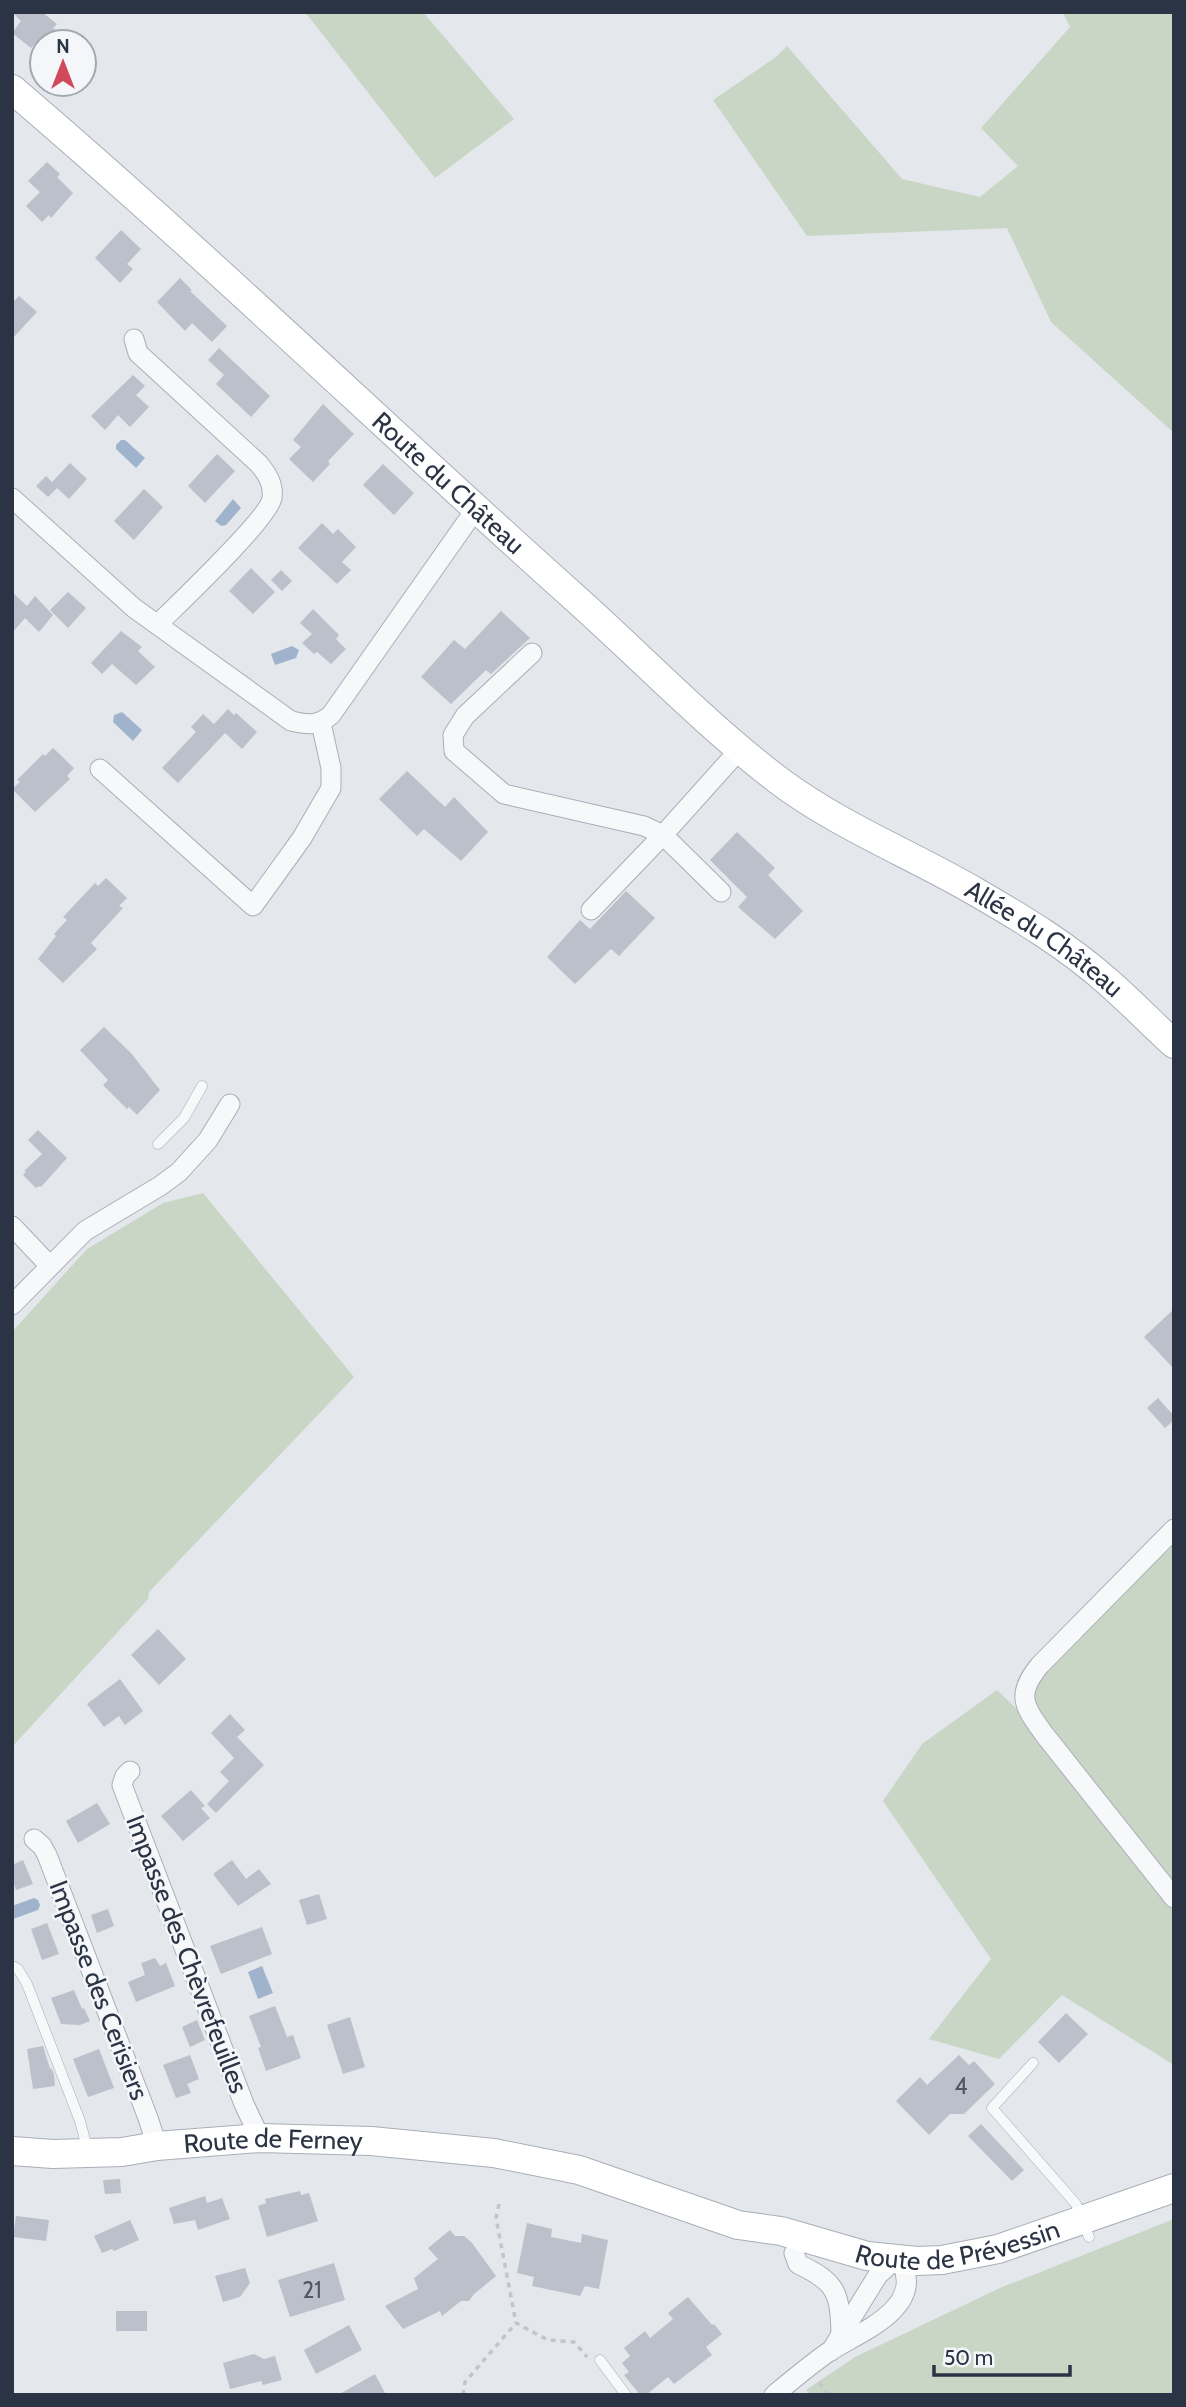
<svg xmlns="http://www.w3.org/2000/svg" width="1186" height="2407" font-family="Cabin,sans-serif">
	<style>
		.green { fill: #c9d6c5 }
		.water { fill: #9fb4cc }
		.building { fill: #bbc0ca }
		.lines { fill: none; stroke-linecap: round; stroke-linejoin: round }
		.lane-casing { stroke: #a9aeb7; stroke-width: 11 }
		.street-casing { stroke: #a9aeb7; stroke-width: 21 }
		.secondary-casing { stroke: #a9aeb7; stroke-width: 30 }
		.path { stroke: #c2c5cb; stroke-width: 3.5; stroke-dasharray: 5 5; stroke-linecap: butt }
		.lane { stroke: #f7f8fa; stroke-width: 10 }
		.street { stroke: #f7f8fa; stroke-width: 19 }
		.secondary { stroke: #fff; stroke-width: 28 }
		.labels { text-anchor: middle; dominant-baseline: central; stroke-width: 5; stroke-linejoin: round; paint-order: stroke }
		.number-label { font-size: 23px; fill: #4f5766 }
		.street-label { font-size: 26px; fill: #2b3445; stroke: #f4f6f9 }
	</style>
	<rect width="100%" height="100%" fill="#e4e7ec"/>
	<g class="green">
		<polygon points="305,12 423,12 514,119 435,178"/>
		<polygon points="1063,12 1174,12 1174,433 1051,322 1007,228 807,236 713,100 776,57 787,46 902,179 980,197 1018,166 981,128 1070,27"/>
		<polygon points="203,1193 354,1377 149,1592 148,1599 12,1747 12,1332 87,1249 163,1203"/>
		<polygon points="1174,1541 1174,1884 1035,1708 1033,1700 1036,1681"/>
		<polygon points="997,1690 1015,1707 1174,1910 1174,2065 1062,1995 999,2059 929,2039 991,1959 883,1801 922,1744"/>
		<polygon points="1174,2219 1174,2391 1170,2395 810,2395 806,2390 855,2357 1000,2288"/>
	</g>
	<g class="water">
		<polygon points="121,440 125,440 145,458 136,468 116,449 116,445"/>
		<polygon points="233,499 241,508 226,525 221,526 215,521"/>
		<polygon points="292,646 299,650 296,658 275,665 271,654"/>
		<polygon points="122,712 142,730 133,741 113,722 114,715"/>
		<polygon points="34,1898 38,1900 40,1905 38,1910 13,1919 12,1906"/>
		<polygon points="262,1966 273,1993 258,1999 248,1972"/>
	</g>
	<g class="building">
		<polygon points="12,12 42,12 57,24 53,28 57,31 48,42 42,42 42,44 38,41 31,48 12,33 21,21"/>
		<polygon points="47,162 60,174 57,177 73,193 51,218 49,215 42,222 26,206 40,192 28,181"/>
		<polygon points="121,230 141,249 127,264 133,269 120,283 95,258"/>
		<polygon points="180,278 192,290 190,291 227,326 212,342 192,323 185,331 157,302"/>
		<polygon points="19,296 37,312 12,339 12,303"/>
		<polygon points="219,348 270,396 251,417 216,384 224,375 208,360"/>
		<polygon points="133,375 145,386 136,395 149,407 130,427 118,415 105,430 91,416"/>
		<polygon points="323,404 354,434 328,461 330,464 313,482 289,459 301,447 293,440"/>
		<polygon points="217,454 235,471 205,503 188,486"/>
		<polygon points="70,463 87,479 69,499 57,488 48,497 36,486 46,476 52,482"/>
		<polygon points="383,464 414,493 394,515 363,485"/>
		<polygon points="144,489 163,507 134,540 114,521"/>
		<polygon points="322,523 333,534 338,529 356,547 342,562 351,570 337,584 298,548"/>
		<polygon points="251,568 275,592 253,614 229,591"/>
		<polygon points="281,570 292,581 282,591 271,580"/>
		<polygon points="12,592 27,606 35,596 53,615 39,632 25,618 12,633"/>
		<polygon points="68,592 86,608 68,628 50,610"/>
		<polygon points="313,609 339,635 336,639 346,649 331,664 317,652 314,654 302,643 312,634 300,623"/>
		<polygon points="501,611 530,638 491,674 486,670 451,704 421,677 454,640 465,649"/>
		<polygon points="121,631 142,647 138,651 155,667 136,685 112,664 102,674 91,663"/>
		<polygon points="228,709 234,715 236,713 257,732 242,749 225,733 178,783 162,768 196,732 191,727 203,714 214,724"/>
		<polygon points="53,748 74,768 67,776 70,779 35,812 12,789 20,782 17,780 43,754 45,756"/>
		<polygon points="407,771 445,807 454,797 488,832 461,861 424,829 417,836 379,799"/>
		<polygon points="737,832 775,868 768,875 803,911 775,939 738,907 747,897 710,860"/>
		<polygon points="106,878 127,898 119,906 123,908 91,943 97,949 63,983 38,959 56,936 54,934 67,920 63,917 95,883 98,886"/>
		<polygon points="626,891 655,918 619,956 611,949 575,984 547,957 580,920 590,929"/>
		<polygon points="104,1027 131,1053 160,1090 137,1115 129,1107 127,1109 103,1085 108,1080 80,1050"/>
		<polygon points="38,1130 67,1158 41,1187 39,1186 36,1188 23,1175 26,1172 24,1171 42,1154 28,1140"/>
		<polygon points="1174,1309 1174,1369 1144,1337"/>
		<polygon points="1158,1398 1174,1416 1174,1420 1165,1428 1147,1408"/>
		<polygon points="158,1629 186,1659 159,1685 131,1655"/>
		<polygon points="120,1679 143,1711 125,1725 119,1716 104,1727 87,1704"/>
		<polygon points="230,1714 245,1730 237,1737 264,1765 216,1813 207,1804 229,1781 220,1772 234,1758 211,1733"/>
		<polygon points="191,1790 205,1806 201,1808 210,1818 183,1841 161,1816"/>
		<polygon points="97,1803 110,1824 78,1843 66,1821"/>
		<polygon points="23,1860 33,1884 16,1890 12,1879 12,1865"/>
		<polygon points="232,1860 246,1879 259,1869 271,1884 238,1906 213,1874"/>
		<polygon points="319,1894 327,1919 307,1925 299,1900"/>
		<polygon points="108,1909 114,1926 97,1933 91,1915"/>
		<polygon points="47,1923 59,1954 42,1960 31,1929"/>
		<polygon points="262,1927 272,1954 221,1974 210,1946"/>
		<polygon points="155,1958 160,1966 166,1963 175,1986 136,2002 128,1982 145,1975 141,1963"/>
		<polygon points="74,1990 82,2009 84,2008 90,2021 80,2025 61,2024 51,1998"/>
		<polygon points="275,2006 287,2037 293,2035 301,2058 266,2071 258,2048 261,2047 249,2016"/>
		<polygon points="1066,2013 1088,2034 1059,2063 1038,2042"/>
		<polygon points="350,2017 365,2067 343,2074 327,2025"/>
		<polygon points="197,2020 205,2040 190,2047 182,2027"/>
		<polygon points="43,2046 50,2069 51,2068 54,2074 55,2086 33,2089 27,2049"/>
		<polygon points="99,2049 114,2088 88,2097 73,2059"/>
		<polygon points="190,2055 199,2079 187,2084 191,2093 176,2098 163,2065"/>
		<polygon points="959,2055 969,2065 974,2061 995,2084 964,2114 950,2114 929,2135 896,2101 920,2077 927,2085"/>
		<polygon points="981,2124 1024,2170 1012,2181 968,2136"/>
		<polygon points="120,2179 121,2193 105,2194 103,2180"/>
		<polygon points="300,2191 301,2195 309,2193 318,2221 267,2237 258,2206 266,2203 265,2199"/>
		<polygon points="205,2196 207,2203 222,2198 230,2219 198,2230 195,2220 174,2224 169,2208"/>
		<polygon points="16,2216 49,2220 46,2241 13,2237"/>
		<polygon points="130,2220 139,2240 114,2251 112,2249 102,2253 94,2236"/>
		<polygon points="527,2223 552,2229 551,2237 581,2243 582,2234 608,2240 599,2289 585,2286 580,2296 532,2286 534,2277 517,2273"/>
		<polygon points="450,2230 455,2236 464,2236 472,2243 496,2276 474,2294 469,2301 461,2301 442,2316 440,2311 403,2329 385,2306 418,2289 414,2278 438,2259 428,2248"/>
		<polygon points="334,2263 345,2300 290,2317 278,2280"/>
		<polygon points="245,2268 250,2283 240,2297 223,2302 215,2276"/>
		<polygon points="688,2297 712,2325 714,2324 722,2334 706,2347 712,2355 674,2384 668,2377 646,2395 640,2395 624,2375 629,2372 622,2363 630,2356 624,2348 645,2331 650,2338 673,2319 668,2313"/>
		<rect x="116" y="2311" width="31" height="20"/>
		<polygon points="349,2325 362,2350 316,2374 304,2350"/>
		<polygon points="254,2354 264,2359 275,2356 282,2380 263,2385 261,2381 230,2389 223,2363"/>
		<polygon points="375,2374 386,2395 338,2395 368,2378"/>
	</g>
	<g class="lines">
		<g class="lane-casing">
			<g id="lane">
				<polyline points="158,1144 184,1118 202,1086"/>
				<polyline points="12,1966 18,1969 27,1984 80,2121 85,2140"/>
				<polyline points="1033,2063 992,2108 1076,2204 1089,2237"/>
				<polyline points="600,2360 626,2395"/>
			</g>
		</g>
		<g class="street-casing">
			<g id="street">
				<path d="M134,339L138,353L259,464C267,474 274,484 272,498C269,518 177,605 158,624"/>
				<path d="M12,498L134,608L291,721C308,725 318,726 331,715L475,510"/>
				<polyline points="532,653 465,716 453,735 454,751 504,794 644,826 663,835 741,748"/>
				<polyline points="100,769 253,906 302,838 331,788 331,768 321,723"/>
				<polyline points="591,910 663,835 721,892"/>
				<polyline points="12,1226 50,1266"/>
				<polyline points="12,1305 85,1231 160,1186 179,1172 208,1140 230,1104"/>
				<path d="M1174,1529L1040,1665C1015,1695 1024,1706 1044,1734L1174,1898"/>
				<polyline points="130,1771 125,1776 122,1785 244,2104 260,2138"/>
				<polyline points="34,1839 42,1846 47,1855 148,2118 157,2146"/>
				<path d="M794,2253L798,2264C837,2282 840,2293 841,2335"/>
				<path d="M774,2395C792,2380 811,2364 830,2351C858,2333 924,2309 902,2264L895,2260L878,2275L831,2351"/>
			</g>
		</g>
		<g class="secondary-casing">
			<g id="secondary">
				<path id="s1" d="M12,89C204,253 386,429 575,598C642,658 706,725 778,780C839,826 911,854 976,892C1021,918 1069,947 1108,982C1131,1002 1152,1024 1174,1044"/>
				<path id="s2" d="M12,2151L53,2154L122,2152L157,2146L260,2138L371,2141L494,2153L579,2170L738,2225L781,2231L867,2256L917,2261L942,2260L998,2249L1174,2188"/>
			</g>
		</g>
		<g class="path">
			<polyline points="499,2204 496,2218 516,2323"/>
			<polyline points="819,2383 829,2395"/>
			<polyline points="463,2395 465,2382 516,2323 548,2340 574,2342 587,2357"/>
		</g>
		<use href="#lane" class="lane"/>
		<use href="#street" class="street"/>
		<use href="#secondary" class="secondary"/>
	</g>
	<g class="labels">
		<g class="number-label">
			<text x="961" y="2086">4</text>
			<text x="312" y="2290">21</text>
		</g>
		<g class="street-label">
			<text stroke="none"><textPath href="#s1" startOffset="588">Route du Château</textPath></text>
			<text stroke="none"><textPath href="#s1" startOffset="1342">Allée du Château</textPath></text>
			<text transform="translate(187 1954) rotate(69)">Impasse des Chèvrefeuilles</text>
			<text transform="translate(99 1990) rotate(69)">Impasse des Cerisiers</text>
			<text stroke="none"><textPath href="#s2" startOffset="262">Route de Ferney</textPath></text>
			<text stroke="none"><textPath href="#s2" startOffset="964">Route de Prévessin</textPath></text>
		</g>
	</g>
	<rect width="1186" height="2407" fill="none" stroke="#2b3445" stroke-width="28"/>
	<g transform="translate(63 63)"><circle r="33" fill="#f4f6f9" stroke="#a4a8b1" stroke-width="2"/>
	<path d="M0-5L12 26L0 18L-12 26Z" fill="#d1495b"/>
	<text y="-10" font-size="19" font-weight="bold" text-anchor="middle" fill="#2b3445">N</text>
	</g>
	<path d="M934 2365v10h136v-10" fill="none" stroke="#2b3445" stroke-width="3.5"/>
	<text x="944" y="2365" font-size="21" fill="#2b3445" stroke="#f4f6f9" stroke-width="5" paint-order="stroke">50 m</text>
</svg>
